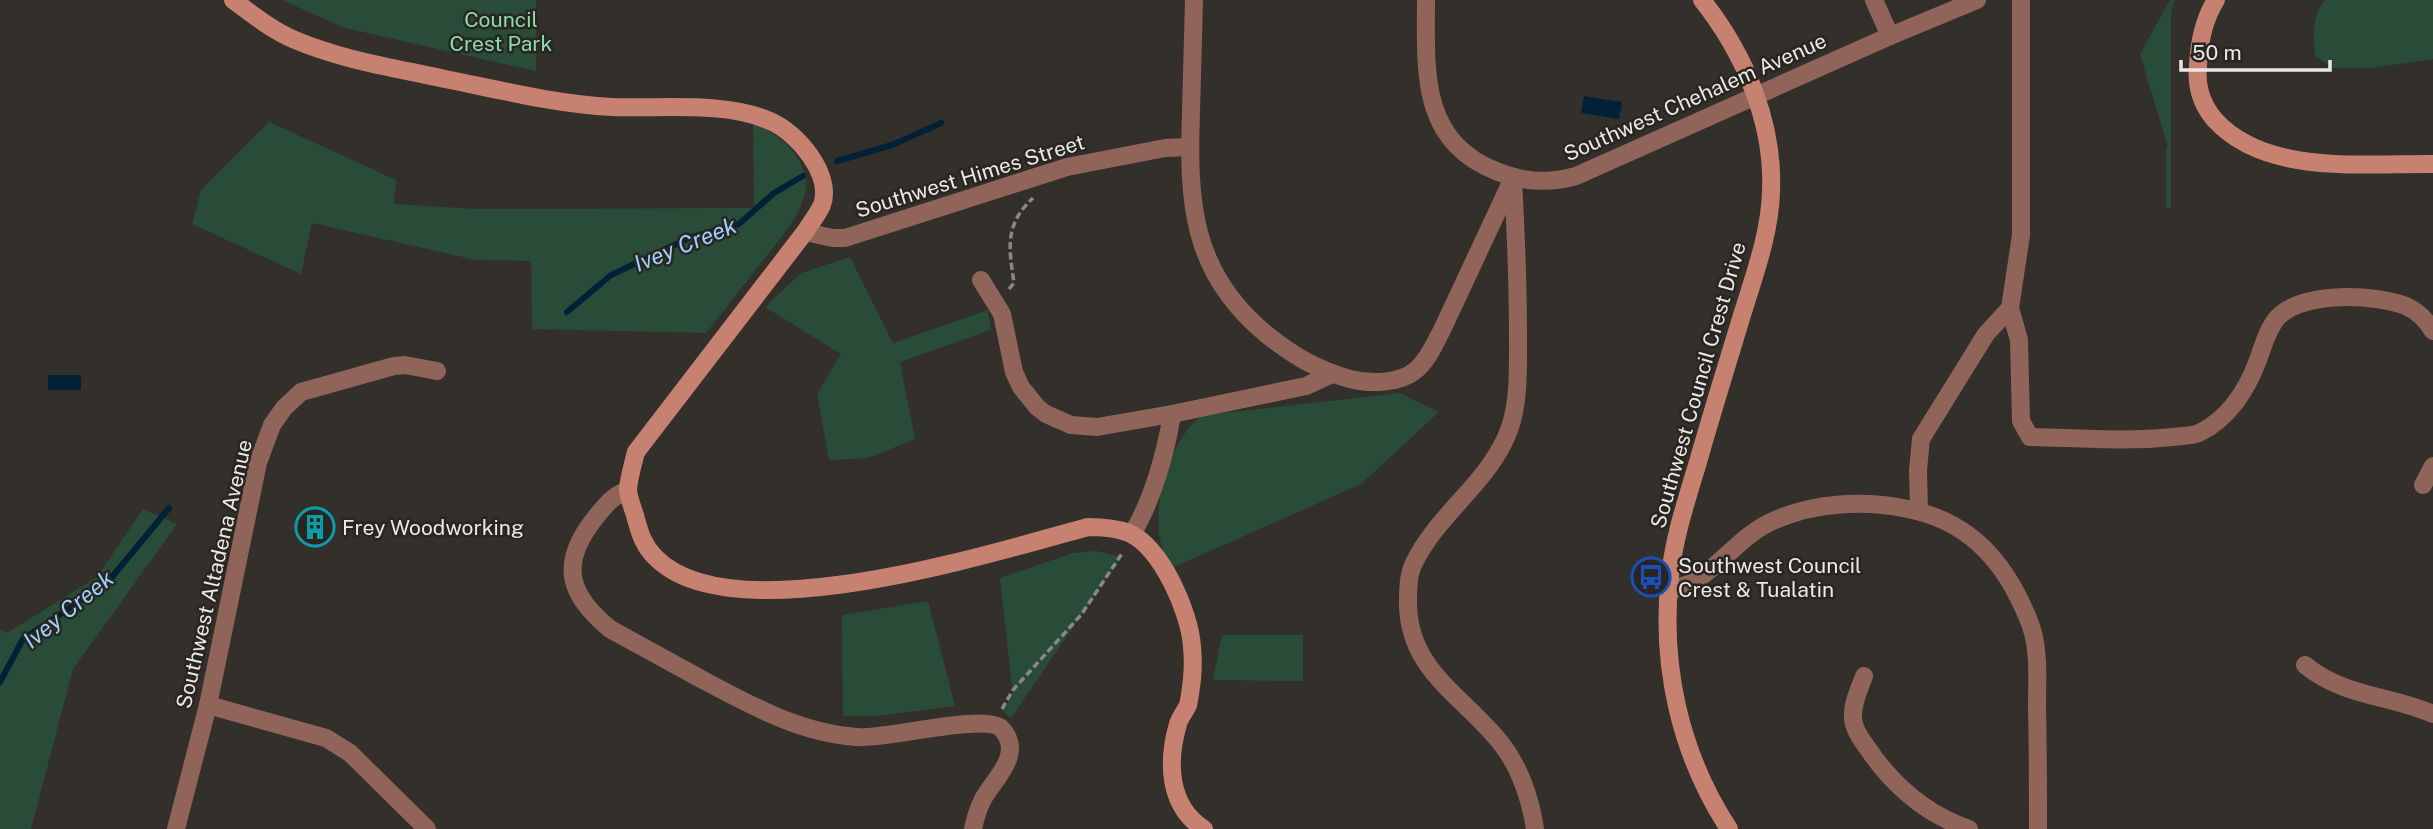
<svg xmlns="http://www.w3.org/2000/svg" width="2433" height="829" font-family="'Public Sans',sans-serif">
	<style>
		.green { fill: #294c39 }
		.water { fill: #002138 }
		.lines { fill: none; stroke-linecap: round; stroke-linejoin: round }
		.stream { stroke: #002138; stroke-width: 6 }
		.path { stroke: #8b8884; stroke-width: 3.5; stroke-dasharray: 7 3.5; stroke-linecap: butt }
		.street { stroke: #91645a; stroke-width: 18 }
		.secondary { stroke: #c78171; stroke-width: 18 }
		.labels { text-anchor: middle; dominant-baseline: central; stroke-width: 5; stroke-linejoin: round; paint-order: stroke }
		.park-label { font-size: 21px; fill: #8bddaf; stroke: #292520 }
		.street-label { font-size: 21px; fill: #ebe9e5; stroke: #292520 }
		.poi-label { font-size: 21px; fill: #ebe9e5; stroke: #292520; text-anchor: start }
		.water-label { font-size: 23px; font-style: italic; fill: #9dd1fe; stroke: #292520 }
	</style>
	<rect width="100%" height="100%" fill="#332f2a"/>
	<g class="green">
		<polygon points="282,0 536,0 536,71 345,28"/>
		<polygon points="2170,0 2175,0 2171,11 2171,208 2166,208 2166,148 2168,147 2140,54"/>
		<path d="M2325,0H2433V59L2372,68H2334L2315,56C2314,36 2311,17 2325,0Z"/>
		<path d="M269,122L396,180L394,204L477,209L754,208L753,123C781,134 814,163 804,197C797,221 778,241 763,260C744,285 725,309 706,333L532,329L531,261L476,260L312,223L301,274L192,224L201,190Z"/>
		<polygon points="850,257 893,343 988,310 991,330 900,362 915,439 868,458 829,460 817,394 841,354 765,307 801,273"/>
		<path d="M1400,393L1439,412L1361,484L1174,567C1169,560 1163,553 1161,544C1151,506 1169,444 1198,418L1205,415Z"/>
		<polygon points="143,509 177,524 73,669 31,829 0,829 0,630 7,633 97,577"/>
		<polygon points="1097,551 1121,557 1011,718 1003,711 1013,695 1000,578 1073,553"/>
		<polygon points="928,601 955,706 877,716 843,716 842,615"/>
		<polygon points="1222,635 1303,635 1303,681 1213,680"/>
	</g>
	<g class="water">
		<polygon points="1584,96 1622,102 1619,119 1581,113"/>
		<rect x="48" y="375" width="33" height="15"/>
	</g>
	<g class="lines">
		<g class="stream">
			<polyline points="837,161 892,145 941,123"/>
			<polyline points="567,312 611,275 689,238 739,224 774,193 803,176"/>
			<polyline points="0,682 23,639 107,583 169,508"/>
		</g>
		<g class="path">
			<path d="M1009,289L1014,283C1009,248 1004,225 1033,198"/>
			<polyline points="1002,709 1013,690 1081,615 1123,552"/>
		</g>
		<g class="street">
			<path d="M1194,0C1193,37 1192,75 1191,112C1188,202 1191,272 1266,334C1292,355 1317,370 1350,379C1369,384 1400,384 1416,370C1428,360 1435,343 1442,330L1513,178"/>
			<path d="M1426,0C1426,69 1419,141 1496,171C1523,182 1547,184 1576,176L1890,36L1977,0"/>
			<polyline points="1874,0 1890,36"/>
			<path d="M1513,181C1516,234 1518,287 1518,340C1518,368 1519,404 1509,430C1490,482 1438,513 1414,563C1409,572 1408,589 1408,599C1406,671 1465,696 1503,746C1520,768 1531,801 1535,829"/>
			<polyline points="805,232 833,238 845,238 1067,167 1165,148 1190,147"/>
			<polyline points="981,280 1002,314 1014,372 1021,387 1037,407 1046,414 1071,425 1097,427 1172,414 1306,386 1332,374"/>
			<path d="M2010,308L2019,340L2021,421L2030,437C2077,438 2126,442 2173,437C2181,436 2192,436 2199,433C2228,419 2247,390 2258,360C2263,346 2268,328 2278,317C2304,291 2375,294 2406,306C2417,311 2427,321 2433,331"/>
			<polyline points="2423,485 2433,466"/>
			<path d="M628,490C610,497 604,507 592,522C559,566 570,596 610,629C641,646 672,663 703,680C752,706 800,733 856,737C885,740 986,712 1002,729C1024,754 995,778 983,799C978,809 975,819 973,829"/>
			<polyline points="1919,511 1918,470 1921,439 1986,334 2010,308 2021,235 2021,0"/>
			<path d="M1132,534C1152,502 1166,452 1172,414"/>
			<path d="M1668,592C1680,587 1692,584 1702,576C1724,560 1748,531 1773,521C1815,502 1864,500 1908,509C1957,519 1990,546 2014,589C2021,602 2029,618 2033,633C2039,656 2037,683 2037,707C2038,748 2038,788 2038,829"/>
			<path d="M2305,665C2344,697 2389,695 2433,714"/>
			<path d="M1864,676C1860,688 1852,703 1853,717C1853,727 1860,738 1866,746C1892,785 1925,814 1969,829"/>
			<polyline points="208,705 326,738 350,753 427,829"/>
			<polyline points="176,829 208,705 258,463 272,425 284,408 301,392 394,366 405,365 437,371"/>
		</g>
		<g class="secondary">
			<path d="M233,0C253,15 272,30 295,40C342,60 395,68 445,79C500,90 556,104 612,107C661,109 726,101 770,121C797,132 833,175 822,205C818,214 810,224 805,232L636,452C633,464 629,477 628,489C628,498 634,510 636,519C640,534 644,546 655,557C731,636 994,552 1088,527C1102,527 1116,528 1129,533C1162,548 1190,613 1192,647C1193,657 1193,668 1192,679C1191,687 1190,697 1188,705C1185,712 1180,717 1178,724C1167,762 1168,806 1204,829"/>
			<path d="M1702,0C1744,53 1774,122 1771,191C1770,236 1752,281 1739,325C1725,371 1711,416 1698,462C1687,499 1674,537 1670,576C1660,665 1680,754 1729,829"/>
			<path d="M2216,0C2204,19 2199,43 2198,66C2196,86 2202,105 2215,120C2266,176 2364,163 2433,164"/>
		</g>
	</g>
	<defs>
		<g id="building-ring" transform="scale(2.0125)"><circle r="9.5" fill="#292520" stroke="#0f9aa8" stroke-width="1.5"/><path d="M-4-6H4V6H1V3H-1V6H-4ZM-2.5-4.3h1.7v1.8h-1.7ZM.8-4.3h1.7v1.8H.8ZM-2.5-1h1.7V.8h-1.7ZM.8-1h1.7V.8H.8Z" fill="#0f9aa8"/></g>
		<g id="bus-ring" transform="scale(2.0125)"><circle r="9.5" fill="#292520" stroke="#1a4fb4" stroke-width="1.5"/><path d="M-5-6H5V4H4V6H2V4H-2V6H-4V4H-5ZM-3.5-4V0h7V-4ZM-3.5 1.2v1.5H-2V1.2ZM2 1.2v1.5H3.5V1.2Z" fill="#1a4fb4"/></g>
	</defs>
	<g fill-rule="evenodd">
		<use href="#building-ring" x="315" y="527"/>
		<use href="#bus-ring" x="1651" y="577"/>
	</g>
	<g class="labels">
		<g class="park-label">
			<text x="501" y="19">Council<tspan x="501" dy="24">Crest Park</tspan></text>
		</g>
		<g class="street-label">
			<text transform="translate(1695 97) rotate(-24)">Southwest Chehalem Avenue</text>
			<text transform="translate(970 176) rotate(-17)">Southwest Himes Street</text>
			<text transform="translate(1698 385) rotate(-74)">Southwest Council Crest Drive</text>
			<text transform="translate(214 574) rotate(-77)">Southwest Altadena Avenue</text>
		</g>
		<g class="poi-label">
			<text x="342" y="527">Frey Woodworking</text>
			<text x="1678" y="565">Southwest Council<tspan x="1678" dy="24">Crest &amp; Tualatin</tspan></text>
		</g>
		<g class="water-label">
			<text transform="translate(685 244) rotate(-22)">Ivey Creek</text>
			<text transform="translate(68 609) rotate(-39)">Ivey Creek</text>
		</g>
	</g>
	<path d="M2181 60v10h149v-10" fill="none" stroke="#ebe9e5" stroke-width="3.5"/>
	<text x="2192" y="60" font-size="21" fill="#ebe9e5" stroke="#292520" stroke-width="5" paint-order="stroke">50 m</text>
</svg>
